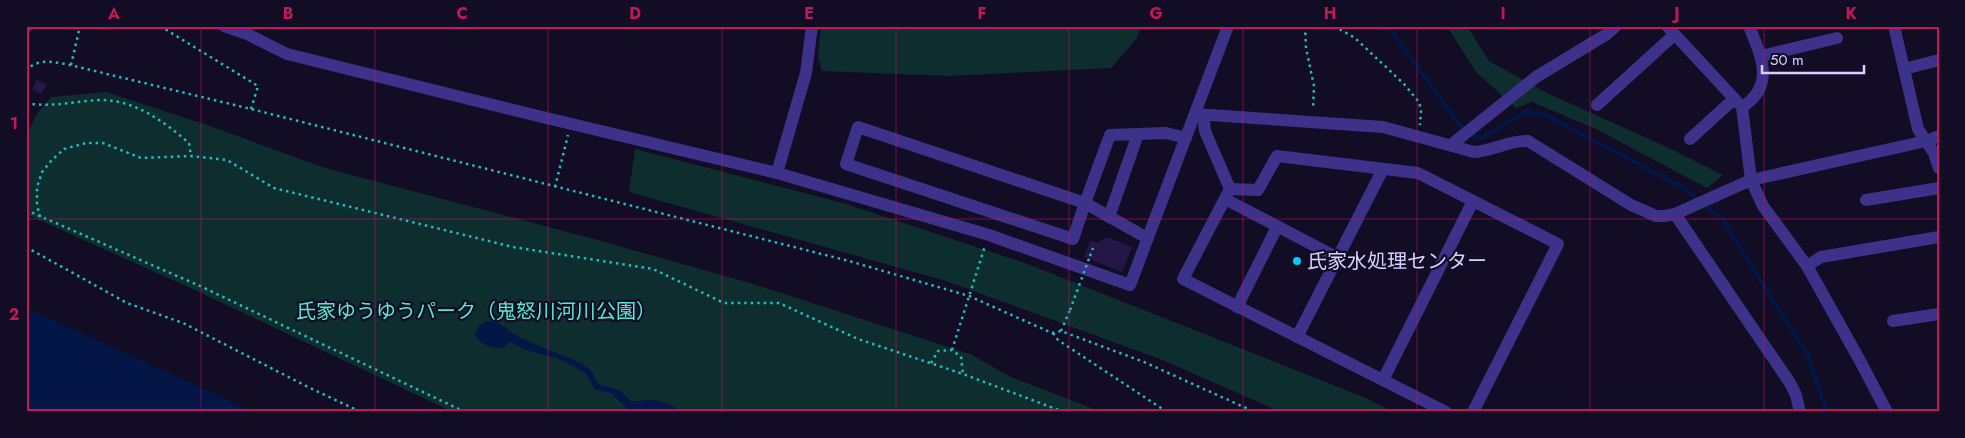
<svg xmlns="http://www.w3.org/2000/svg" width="1965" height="438" font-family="Jost,'Noto Sans JP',sans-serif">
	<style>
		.green { fill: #0e2d2f }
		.water { fill: #041645 }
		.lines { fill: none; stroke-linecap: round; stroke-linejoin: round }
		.stream { stroke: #041645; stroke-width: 4.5 }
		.building { fill: #251648 }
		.path { stroke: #21bcc1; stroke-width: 2.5; stroke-dasharray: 2.5 4; stroke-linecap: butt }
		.minor { stroke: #3d3289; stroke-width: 12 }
		.path-bridge { stroke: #21bcc1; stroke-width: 2.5; stroke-dasharray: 2.5 4; stroke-linecap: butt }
		.grid { fill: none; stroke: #c2185b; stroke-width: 1; stroke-opacity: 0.55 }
		.poi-dot { fill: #00cafb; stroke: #120c25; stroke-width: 2 }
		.labels { text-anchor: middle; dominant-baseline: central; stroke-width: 4.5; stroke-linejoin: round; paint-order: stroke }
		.poi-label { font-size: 20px; fill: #d9d0ff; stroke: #120c25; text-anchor: start }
		.park-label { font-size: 20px; fill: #4fecd3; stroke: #120c25 }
		.neatline { fill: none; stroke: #c2185b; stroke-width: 2 }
		.grid-label { font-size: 16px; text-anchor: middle; font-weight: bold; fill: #c2185b }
	</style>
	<rect width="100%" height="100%" fill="#120c25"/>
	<g class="green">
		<polygon points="821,26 1141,26 1137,38 1111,68 948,76 822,71 818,56"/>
		<polygon points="1447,26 1467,26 1489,61 1547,93 1671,149 1723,175 1707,188 1596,129 1532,102 1516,108 1476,72"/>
		<polygon points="106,92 207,125 325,168 594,239 750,283 970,354 1011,377 1102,412 453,412 197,291 26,214 26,138 36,115 51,97"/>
		<polygon points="635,149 843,203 1025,263 1366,398 1393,412 1281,412 1160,359 946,281 629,192"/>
	</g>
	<g class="water">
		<polygon points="26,308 236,403 252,412 26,412"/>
		<path d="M487,321C498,322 503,325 511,332C517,337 528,341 535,344C553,353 572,356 589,369C594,373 595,380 600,385C617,390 617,386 631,401C637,402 641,400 647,400C657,399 673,404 680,412L631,410L626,408L611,393L596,390L585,373L571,365L559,359L526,350L510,342L502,349C490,347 479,345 475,333L479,326Z"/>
	</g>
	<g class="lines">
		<polyline class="stream" points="1388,26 1467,135 1482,138 1527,111 1547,116 1684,188 1722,219 1808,356 1827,412"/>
	</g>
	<g class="building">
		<polygon points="37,80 47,84 41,94 32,89"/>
		<polygon points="1104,238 1110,238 1132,247 1122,272 1084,257 1090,241 1099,243"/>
	</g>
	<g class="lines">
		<g class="path">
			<polyline points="160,26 258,86 251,109"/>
			<polyline points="1305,26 1306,48 1314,86 1313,109"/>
			<polyline points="1334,26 1355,38 1404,84 1419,102 1421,111 1420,125"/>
			<polyline points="71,65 80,26"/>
			<path d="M26,71C37,58 52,62 66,64L251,109L849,261L969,296L1052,333L1061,331L1144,362L1255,412"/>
			<path d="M26,103C51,108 75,101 100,100C135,100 163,121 189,143L191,156"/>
			<polyline points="555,187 568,135"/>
			<polyline points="26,210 200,286 465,412"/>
			<polyline points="40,217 37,205 37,187 42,172 52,160 64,149 86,143 103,143 141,158 191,156 227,160 274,188 513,247 653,269 724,303 779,303 858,339 963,374 1064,412"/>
			<polyline points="26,247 127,303 183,323 310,388 361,412"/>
			<polyline points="1090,256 1093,248"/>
			<polyline points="1061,331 1070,310"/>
			<polyline points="1053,333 1058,340 1167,412"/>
			<polyline points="952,350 985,246"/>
			<polyline points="931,363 938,351 952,350 961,357 963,374"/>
		</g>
		<g class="minor">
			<polyline points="224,26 247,34 287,54 538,116 777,173 989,235 1130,285 1228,26"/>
			<polyline points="1667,26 1742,107 1751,180 1763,206 1807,266 1859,359 1887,412"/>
			<polyline points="1894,26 1918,129 1934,153 1939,168"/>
			<polyline points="26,27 27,26"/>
			<polyline points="1761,56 1837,38"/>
			<polyline points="1904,69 1939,60"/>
			<polyline points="1597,105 1674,35"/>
			<path d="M1742,107C1776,86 1761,56 1749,26"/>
			<path d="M1195,114L1383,127L1474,152C1493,151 1509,140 1528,141L1631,205L1656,216H1665L1675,214L1751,180L1926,141L1939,136"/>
			<polyline points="1203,115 1205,131 1230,189 1183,279 1446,412"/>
			<polyline points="1690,139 1734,99"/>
			<polyline points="1451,145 1536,77 1607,34 1616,26"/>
			<polyline points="777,173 806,73 812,26"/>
			<polyline points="1230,189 1258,190 1277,156 1418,173 1558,244 1473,412"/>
			<polyline points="1225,199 1338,258"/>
			<polyline points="1866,200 1939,188"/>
			<polyline points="1675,214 1790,383 1796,395 1800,412"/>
			<polyline points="1109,217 1138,134"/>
			<polyline points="1147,238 1085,203 1073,239 846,164 858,127 1085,203 1110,135 1166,133 1186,138"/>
			<polyline points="1807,266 1821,257 1939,237"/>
			<polyline points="1237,307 1277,227"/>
			<polyline points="1893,321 1939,314"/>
			<polyline points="1297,337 1383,169"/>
			<polyline points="1383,380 1473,201"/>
		</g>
		<polyline class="path-bridge" points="1070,310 1090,256"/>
	</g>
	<path class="grid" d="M201,26V412M375,26V412M548,26V412M722,26V412M896,26V412M1069,26V412M1243,26V412M1417,26V412M1590,26V412M1764,26V412M26,219H1939"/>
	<circle class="poi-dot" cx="1297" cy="261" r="5"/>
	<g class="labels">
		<g class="poi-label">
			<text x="1307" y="261">氏家水処理センター</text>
		</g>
		<g class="park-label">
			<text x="476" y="311">氏家ゆうゆうパーク（鬼怒川河川公園）</text>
		</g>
	</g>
	<rect width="1965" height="438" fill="none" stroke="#120c25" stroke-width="55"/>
	<path d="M1762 65v8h102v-8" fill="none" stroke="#d9d0ff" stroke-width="2.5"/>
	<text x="1770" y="65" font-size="15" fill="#d9d0ff" stroke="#120c25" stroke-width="4" paint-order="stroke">50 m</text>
	<rect x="28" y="28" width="1910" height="382" class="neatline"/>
	<g class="grid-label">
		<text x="114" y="19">A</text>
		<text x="288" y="19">B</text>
		<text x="462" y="19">C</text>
		<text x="635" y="19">D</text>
		<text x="809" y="19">E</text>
		<text x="982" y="19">F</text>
		<text x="1156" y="19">G</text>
		<text x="1330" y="19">H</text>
		<text x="1503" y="19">I</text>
		<text x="1677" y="19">J</text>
		<text x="1851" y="19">K</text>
		<text x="14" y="129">1</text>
		<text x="14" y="320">2</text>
	</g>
</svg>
